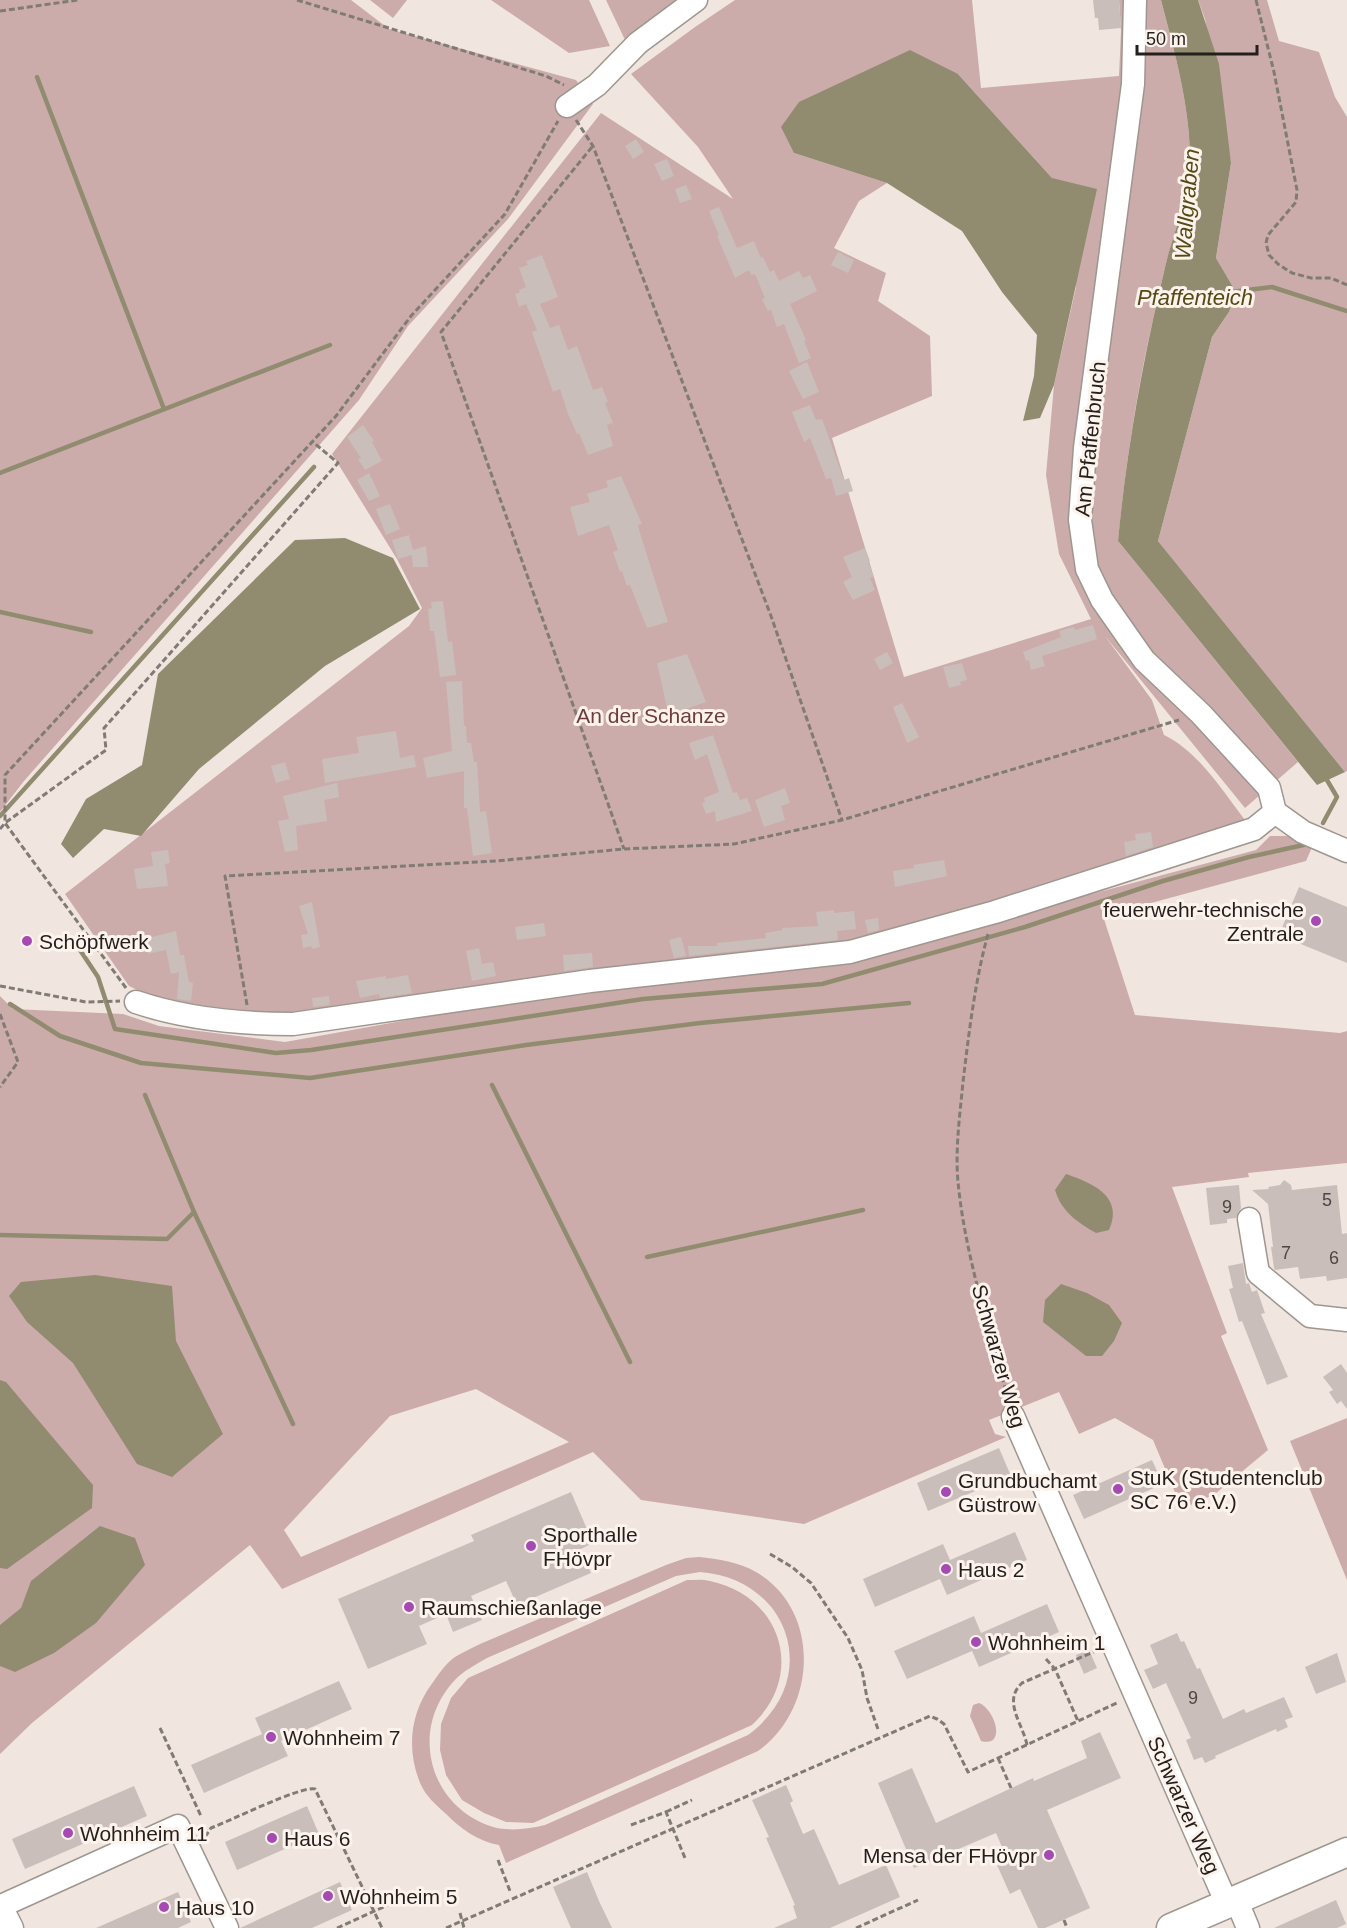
<svg xmlns="http://www.w3.org/2000/svg" width="1347" height="1928" font-family="Helvetica,sans-serif">
	<style>
		.green { fill: #cbacab; fill-rule: evenodd }
		.water { fill: #918c6f }
		.lines { fill: none; stroke-linecap: round; stroke-linejoin: round }
		.stream { stroke: #918c6f; stroke-width: 4.5 }
		.building { fill: #cabeba }
		.minor-casing { stroke: #9e968f; stroke-width: 25 }
		.major-casing { stroke: #9e968f; stroke-width: 31 }
		.path { stroke: #817b76; stroke-width: 3; stroke-dasharray: 6 3; stroke-linecap: butt }
		.minor { stroke: #fff; stroke-width: 22 }
		.major { stroke: #fff; stroke-width: 28 }
		.poi-dot { fill: #a549b3; stroke: #fdf3ec; stroke-width: 2 }
		.labels { text-anchor: middle; dominant-baseline: central; stroke-width: 6; stroke-linejoin: round; paint-order: stroke }
		.number-label { font-size: 18px; fill: #4c4744 }
		.street-label { font-size: 21px; fill: #221f1c; stroke: #fdf3ec }
		.park-label { font-size: 21px; fill: #6f3c3c; stroke: #fdf3ec }
		.poi-label { font-size: 21px; fill: #221f1c; stroke: #fdf3ec; text-anchor: start }
		.water-label { font-size: 22px; font-style: italic; fill: #544a15; stroke: #fdf3ec }
	</style>
	<rect width="100%" height="100%" fill="#f0e6df"/>
	<g class="green">
		<polygon points="0,0 351,0 389,29 576,80 593,104 508,219 408,326 359,400 24,781 0,812"/>
		<polygon points="370,0 407,0 393,18"/>
		<polygon points="491,0 589,0 610,46 569,53"/>
		<polygon points="606,0 677,0 626,42"/>
		<path d="M735,0H972L981,88L1119,76L1121,31L1119,0H1161C1175,54 1191,109 1190,165C1189,194 1179,218 1171,245C1165,266 1160,289 1155,311C1137,387 1126,463 1118,541L1298,762L1245,808L1105,636L1152,700L1164,735C1201,753 1224,794 1249,825L844,945L310,1012H237L170,1006L129,986L65,894L409,626L422,608L397,559L332,454L601,113L733,199L698,147L631,74L695,27ZM958,74L1052,178L1076,287L1054,385L1046,475L1059,554L1091,619L904,677L832,438L932,396L930,336L878,301L886,273L834,248L859,201L887,183L794,153Z"/>
		<polygon points="1198,0 1267,0 1279,41 1319,52 1335,97 1347,117 1347,771 1345,772 1158,541 1212,337 1229,312 1236,292 1216,258 1231,163 1205,19"/>
		<path d="M1270,836H1289L1313,845L1306,861L1103,916L1135,1015L1340,1033L1347,1031V1163L1248,1173L1249,1177L1172,1187L1227,1333L1221,1336L1268,1450L1215,1494L1182,1509L1153,1440L1115,1418L1079,1434L1059,1392L989,1420L995,1434L1006,1437L804,1524L641,1500L593,1452L282,1589L250,1545L32,1723L0,1754V996L13,1009L123,1014L159,1026L285,1042L530,998L849,959L1256,850ZM476,1389L569,1442L301,1557L284,1530L390,1416Z"/>
		<polygon points="1347,1418 1347,1580 1290,1441"/>
		<path d="M699,1557C718,1559 739,1562 756,1572C822,1611 817,1709 758,1751L506,1863L499,1845C477,1841 461,1829 445,1813C436,1805 426,1796 421,1785C406,1751 410,1714 431,1685C438,1675 446,1663 455,1657C463,1652 472,1648 480,1644L666,1565L686,1558ZM700,1572C791,1579 823,1680 748,1735L545,1825C529,1829 507,1832 490,1826C425,1803 409,1723 459,1676C467,1669 477,1664 487,1658L676,1576Z"/>
		<path d="M687,1580C694,1580 703,1579 710,1581C782,1596 806,1675 752,1725L533,1823L506,1822L484,1813L462,1800L446,1775L440,1750L441,1724L451,1698L468,1678Z"/>
		<path d="M979,1703C995,1709 1007,1748 981,1741L970,1716L973,1705Z"/>
	</g>
	<g class="water">
		<path d="M1161,0H1198L1219,64L1231,163L1216,258L1236,292L1229,312L1212,337L1158,541L1345,772L1317,785L1118,541C1126,457 1140,375 1159,293C1163,277 1166,261 1171,245C1179,218 1189,194 1190,165C1191,109 1175,54 1161,0Z"/>
		<polygon points="910,50 958,74 1052,178 1097,189 1054,385 1040,418 1023,421 1034,376 1037,335 1002,292 962,231 887,183 794,153 781,127 799,102"/>
		<polygon points="345,538 393,558 420,609 325,666 199,769 141,836 104,829 73,858 61,844 86,799 142,765 158,674 295,540"/>
		<path d="M1066,1174C1092,1183 1124,1196 1109,1230L1096,1233C1078,1223 1061,1211 1055,1190Z"/>
		<polygon points="95,1275 172,1286 176,1341 223,1434 172,1477 137,1464 73,1363 27,1322 9,1296 21,1282"/>
		<polygon points="1061,1284 1087,1293 1109,1305 1122,1323 1114,1341 1102,1356 1086,1356 1043,1322 1045,1300"/>
		<polygon points="0,1380 6,1382 93,1485 92,1508 7,1569 0,1568"/>
		<polygon points="100,1526 135,1538 145,1565 96,1623 54,1653 15,1672 0,1666 0,1625 21,1608 31,1581"/>
	</g>
	<g class="lines">
		<g class="stream">
			<polyline points="37,77 164,409"/>
			<polyline points="1231,292 1272,287 1347,311"/>
			<polyline points="0,473 330,345"/>
			<polyline points="0,612 91,632"/>
			<polyline points="0,816 314,467"/>
			<polyline points="1323,823 1337,797 1324,775"/>
			<polyline points="74,941 98,977 115,1029 276,1053 311,1050 643,999 822,984 1025,927 1163,881 1249,857 1308,844"/>
			<polyline points="10,1004 60,1036 141,1063 310,1078 526,1045 700,1023 909,1003"/>
			<polyline points="492,1085 630,1362"/>
			<polyline points="145,1095 194,1212 293,1424"/>
			<polyline points="0,1235 167,1239 194,1212"/>
			<polyline points="647,1257 863,1210"/>
		</g>
	</g>
	<g class="building">
		<polygon points="1093,0 1119,0 1121,28 1099,30 1098,18 1095,18"/>
		<polygon points="636,139 644,152 633,159 625,146"/>
		<polygon points="667,159 674,176 662,181 654,164"/>
		<polygon points="686,185 692,199 680,203 675,189"/>
		<polygon points="719,207 737,248 754,241 761,258 763,257 770,272 774,270 779,281 799,271 803,278 810,275 817,291 790,304 806,340 804,341 811,358 799,363 784,324 777,327 771,310 768,311 762,299 765,298 755,274 751,275 749,270 735,278 717,236 719,235 709,211"/>
		<polygon points="838,252 854,260 848,273 831,265"/>
		<polygon points="542,255 558,297 540,304 550,328 559,325 568,350 577,346 593,390 602,387 608,402 605,403 613,423 607,425 613,446 588,455 579,433 577,434 568,414 560,389 553,392 532,332 537,330 526,304 519,307 515,294 520,292 519,290 526,287 519,268 528,265 526,261"/>
		<polygon points="807,362 819,392 803,399 789,371"/>
		<polygon points="810,405 816,420 822,419 844,480 849,478 853,491 836,496 831,478 826,479 810,438 804,442 792,412"/>
		<polygon points="363,425 374,441 372,442 382,461 365,470 358,459 361,458 347,437"/>
		<polygon points="369,473 380,496 369,501 357,480"/>
		<polygon points="621,476 642,524 638,525 639,530 668,622 647,628 630,585 627,586 622,571 620,572 613,552 618,550 609,525 578,536 570,507 590,502 587,494 608,487 606,481"/>
		<polygon points="390,504 400,529 386,535 376,509"/>
		<polygon points="409,535 413,550 426,546 428,567 413,567 412,555 398,559 392,540"/>
		<polygon points="865,548 870,561 868,562 874,577 870,578 875,590 853,600 843,582 852,577 843,557"/>
		<polygon points="443,601 448,642 452,641 456,675 440,677 434,631 430,631 428,609 432,608 431,602"/>
		<polygon points="1093,625 1097,639 1042,656 1045,666 1031,670 1029,660 1026,661 1023,652 1061,637 1059,631 1074,627 1075,630"/>
		<polygon points="887,652 893,663 880,670 874,659"/>
		<polygon points="687,654 706,702 686,709 687,713 674,718 673,715 669,717 657,663"/>
		<polygon points="962,663 967,680 960,682 961,685 949,688 943,667"/>
		<polygon points="462,681 464,726 466,726 467,743 471,743 474,762 477,762 480,812 486,811 492,853 473,856 467,808 464,808 464,771 427,778 423,758 452,751 446,682"/>
		<polygon points="902,703 919,737 907,743 893,707"/>
		<polygon points="396,731 400,758 414,755 416,767 325,783 322,759 359,753 356,737"/>
		<polygon points="713,735 733,793 737,792 740,800 747,798 752,811 716,822 715,811 706,814 702,803 705,802 704,798 719,792 707,754 695,760 689,743"/>
		<polygon points="285,762 290,779 276,783 271,766"/>
		<polygon points="337,783 339,797 324,800 327,821 296,826 298,850 285,852 278,821 289,819 283,796"/>
		<polygon points="785,788 790,803 781,806 785,820 764,827 755,800"/>
		<polygon points="1151,832 1153,847 1126,856 1124,842 1136,840 1135,834"/>
		<polygon points="168,850 170,863 165,864 168,886 137,889 134,869 153,866 151,852"/>
		<polygon points="944,860 947,876 895,887 893,871 914,868 913,865"/>
		<polygon points="1299,887 1347,907 1347,963 1279,935"/>
		<polygon points="312,902 320,947 312,949 311,946 303,948 301,935 308,934 299,906"/>
		<polygon points="834,910 834,913 854,911 856,929 837,931 838,940 689,956 688,946 717,946 717,943 766,938 765,933 782,930 782,928 818,926 816,912"/>
		<polygon points="878,918 879,930 868,933 865,920"/>
		<polygon points="544,923 546,936 517,940 515,927"/>
		<polygon points="176,931 180,955 184,955 189,982 193,983 191,1001 177,999 179,972 171,974 166,950 148,954 144,939"/>
		<polygon points="681,937 686,956 674,958 669,940"/>
		<polygon points="479,948 482,964 493,962 496,976 472,981 466,951"/>
		<polygon points="592,953 593,967 564,971 563,955"/>
		<polygon points="408,975 412,993 380,998 379,994 360,998 356,981 386,976 386,979"/>
		<polygon points="329,996 330,1005 313,1007 312,998"/>
		<polygon points="1284,1180 1291,1185 1292,1190 1337,1185 1342,1234 1347,1233 1347,1278 1327,1281 1326,1276 1300,1279 1298,1267 1275,1270 1274,1268 1271,1247 1273,1247 1268,1204 1252,1190 1269,1189 1268,1187 1280,1185"/>
		<polygon points="1239,1185 1241,1208 1236,1218 1227,1219 1227,1223 1210,1225 1206,1188"/>
		<polygon points="1243,1263 1246,1284 1249,1283 1252,1292 1257,1290 1265,1313 1261,1314 1288,1377 1267,1385 1242,1321 1239,1322 1229,1289 1233,1288 1228,1266"/>
		<polygon points="1341,1364 1347,1373 1347,1409 1341,1401 1337,1404 1329,1392 1333,1390 1323,1377"/>
		<polygon points="999,1448 1011,1476 928,1511 917,1483"/>
		<polygon points="1152,1460 1163,1484 1084,1519 1073,1495"/>
		<polygon points="571,1492 593,1543 581,1549 591,1573 517,1605 506,1581 471,1596 482,1620 453,1632 446,1614 419,1626 427,1644 368,1669 338,1599 474,1541 471,1535"/>
		<polygon points="1015,1532 1027,1560 947,1595 940,1579 875,1607 863,1579 943,1544 950,1560"/>
		<polygon points="1047,1604 1059,1632 979,1667 972,1651 907,1679 894,1651 974,1616 981,1633"/>
		<polygon points="1177,1633 1181,1642 1184,1641 1197,1669 1200,1668 1223,1719 1244,1709 1246,1713 1284,1697 1293,1717 1285,1720 1288,1727 1277,1732 1276,1729 1215,1756 1216,1758 1205,1763 1202,1757 1194,1760 1186,1740 1191,1738 1166,1683 1153,1689 1144,1670 1158,1664 1150,1645"/>
		<polygon points="1089,1650 1097,1668 1084,1674 1076,1655"/>
		<polygon points="1337,1653 1346,1682 1316,1694 1305,1667"/>
		<polygon points="339,1681 352,1709 281,1741 288,1756 204,1793 191,1765 262,1734 255,1718"/>
		<polygon points="1100,1732 1121,1778 1047,1810 1090,1908 1045,1928 1038,1928 1020,1889 1010,1894 997,1865 1008,1861 996,1833 914,1868 878,1783 912,1768 936,1823 1033,1778 1034,1781 1087,1758 1081,1741"/>
		<polygon points="786,1785 793,1801 790,1803 803,1834 814,1829 839,1885 886,1865 900,1897 830,1928 774,1928 797,1918 793,1906 795,1905 766,1838 769,1837 752,1800"/>
		<polygon points="134,1786 147,1816 25,1869 12,1839"/>
		<polygon points="307,1806 319,1834 237,1870 225,1842"/>
		<polygon points="587,1872 599,1901 612,1928 571,1928 553,1887"/>
		<polygon points="340,1882 352,1910 312,1928 240,1928"/>
		<polygon points="178,1892 191,1922 178,1928 96,1928"/>
		<polygon points="1336,1900 1346,1924 1337,1928 1274,1928"/>
	</g>
	<g class="lines">
		<g class="minor-casing">
			<g id="minor">
				<polyline points="1135,0 1133,84 1085,448 1080,520 1087,569 1102,600 1144,660 1201,714 1269,788 1275,812"/>
				<polyline points="567,106 597,85 638,43 696,0"/>
				<polyline points="1275,812 1303,832 1347,851"/>
				<path d="M136,1002C186,1019 240,1024 293,1024L590,981L850,952L995,912L1254,829L1275,812"/>
				<polyline points="1249,1219 1258,1273 1310,1316 1347,1320"/>
				<polyline points="1013,1416 1227,1904"/>
				<polyline points="1236,1899 1248,1928"/>
				<polyline points="12,1928 1,1906 178,1826 227,1928"/>
			</g>
		</g>
		<g class="major-casing">
			<polyline id="major" points="1171,1928 1347,1852"/>
		</g>
		<g class="path">
			<polyline points="297,0 546,76 564,85"/>
			<polyline points="1256,0 1274,72 1297,190 1296,202 1268,235 1266,243 1269,255 1278,264 1292,273 1311,278 1331,278 1347,285"/>
			<polyline points="0,11 78,0"/>
			<polyline points="576,120 593,146 771,616 842,820"/>
			<polyline points="592,147 441,332 624,849"/>
			<polyline points="0,829 5,823 106,750 104,728 338,463 313,442"/>
			<path d="M988,934C975,981 969,1032 963,1082C960,1114 955,1149 958,1182C965,1255 989,1327 1008,1399"/>
			<polyline points="0,986 86,1002 120,1001"/>
			<polyline points="126,988 5,823 5,775 336,416 411,316 505,214 558,121"/>
			<polyline points="247,1005 225,876 496,861 624,849 734,844 842,820 1179,720"/>
			<polyline points="0,1014 18,1062 0,1087"/>
			<polyline points="770,1554 792,1567 811,1583 848,1638 862,1670 867,1698 879,1732"/>
			<polyline points="1046,1659 1055,1669 1078,1721"/>
			<polyline points="160,1728 201,1816"/>
			<path d="M1027,1745C1023,1724 1002,1701 1022,1683L1098,1650"/>
			<polyline points="998,1758 1011,1788"/>
			<polyline points="666,1812 692,1800"/>
			<polyline points="631,1825 666,1812 685,1858"/>
			<path d="M205,1837L211,1828C230,1821 300,1786 315,1789L382,1928"/>
			<polyline points="498,1860 510,1891"/>
			<polyline points="460,1913 464,1928"/>
			<polyline points="1064,1920 1067,1928"/>
			<polyline points="337,1928 388,1905"/>
			<polyline points="446,1928 930,1716 937,1719 944,1724 968,1772 1119,1702"/>
			<polyline points="856,1928 918,1900"/>
		</g>
		<use href="#minor" class="minor"/>
		<use href="#major" class="major"/>
	</g>
	<g class="poi-dot">
		<circle cx="1316" cy="921" r="6"/>
		<circle cx="27" cy="941" r="6"/>
		<circle cx="1118" cy="1489" r="6"/>
		<circle cx="946" cy="1492" r="6"/>
		<circle cx="531" cy="1546" r="6"/>
		<circle cx="946" cy="1569" r="6"/>
		<circle cx="409" cy="1607" r="6"/>
		<circle cx="976" cy="1642" r="6"/>
		<circle cx="271" cy="1737" r="6"/>
		<circle cx="68" cy="1833" r="6"/>
		<circle cx="272" cy="1838" r="6"/>
		<circle cx="1049" cy="1855" r="6"/>
		<circle cx="328" cy="1896" r="6"/>
		<circle cx="164" cy="1907" r="6"/>
	</g>
	<g class="labels">
		<g class="number-label">
			<text x="1327" y="1200">5</text>
			<text x="1227" y="1207">9</text>
			<text x="1286" y="1253">7</text>
			<text x="1334" y="1258">6</text>
			<text x="1193" y="1698">9</text>
		</g>
		<g class="street-label">
			<text transform="translate(1090 439) rotate(-84)">Am Pfaffenbruch</text>
			<text transform="translate(999 1356) rotate(74)">Schwarzer Weg</text>
			<text transform="translate(1184 1805) rotate(66)">Schwarzer Weg</text>
		</g>
		<g class="park-label">
			<text x="651" y="715">An der Schanze</text>
		</g>
		<g class="poi-label">
			<text x="1304" y="909" text-anchor="end">feuerwehr-technische<tspan x="1304" dy="24">Zentrale</tspan></text>
			<text x="39" y="941">Schöpfwerk</text>
			<text x="1130" y="1477">StuK (Studentenclub<tspan x="1130" dy="24">SC 76 e.V.)</tspan></text>
			<text x="958" y="1480">Grundbuchamt<tspan x="958" dy="24">Güstrow</tspan></text>
			<text x="543" y="1534">Sporthalle<tspan x="543" dy="24">FHövpr</tspan></text>
			<text x="958" y="1569">Haus 2</text>
			<text x="421" y="1607">Raumschießanlage</text>
			<text x="988" y="1642">Wohnheim 1</text>
			<text x="283" y="1737">Wohnheim 7</text>
			<text x="80" y="1833">Wohnheim 11</text>
			<text x="284" y="1838">Haus 6</text>
			<text x="1037" y="1855" text-anchor="end">Mensa der FHövpr</text>
			<text x="340" y="1896">Wohnheim 5</text>
			<text x="176" y="1907">Haus 10</text>
		</g>
		<g class="water-label">
			<text transform="translate(1187 204) rotate(-85)">Wallgraben</text>
			<text x="1195" y="297">Pfaffenteich</text>
		</g>
	</g>
	<path d="M1137 45v9h120v-9" fill="none" stroke="#221f1c" stroke-width="3"/>
	<text x="1146" y="45" font-size="18" fill="#221f1c" stroke="#fdf3ec" stroke-width="4.5" paint-order="stroke">50 m</text>
</svg>
